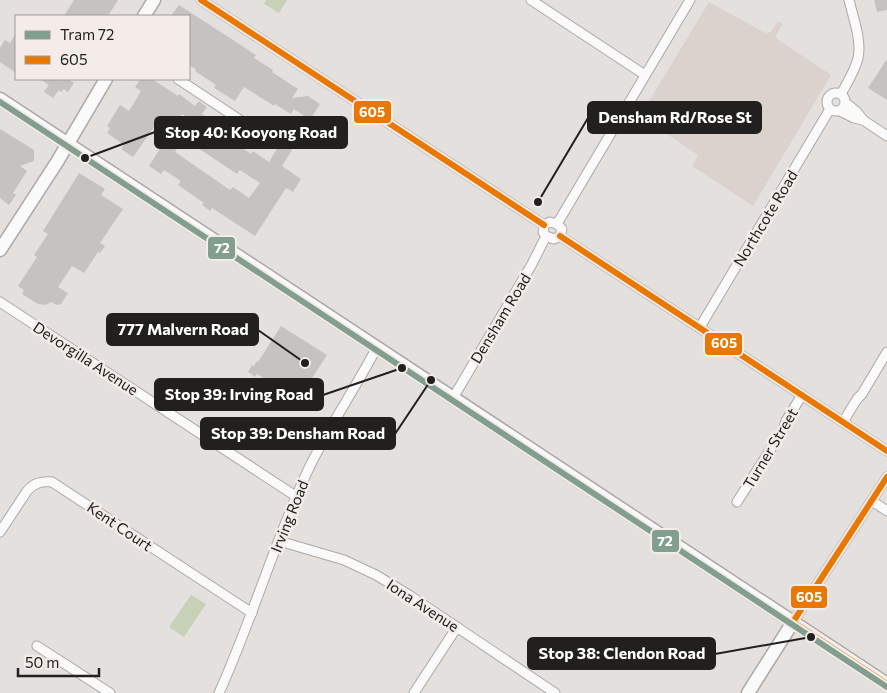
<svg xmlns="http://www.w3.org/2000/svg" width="887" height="693" font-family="Commissioner,sans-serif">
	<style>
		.built { fill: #dbd2ce }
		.green { fill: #c6d1b8 }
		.building { fill: #c5c2c0 }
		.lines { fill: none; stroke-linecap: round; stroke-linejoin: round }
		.street-casing { stroke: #aba8a7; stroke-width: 11 }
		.secondary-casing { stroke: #aba8a7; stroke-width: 15 }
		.street { stroke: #fbfafa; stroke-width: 9 }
		.secondary { stroke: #fbfafa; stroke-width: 12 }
		.bus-1-casing { stroke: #f3ece9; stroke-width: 10 }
		.bus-1 { stroke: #e97803; stroke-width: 6 }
		.tram-1-casing { stroke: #f3ece9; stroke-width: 10 }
		.tram-1 { stroke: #829e8e; stroke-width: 6 }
		.labels { text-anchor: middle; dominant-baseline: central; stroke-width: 5; stroke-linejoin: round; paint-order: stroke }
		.street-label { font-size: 15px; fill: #22201e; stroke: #f3ece9 }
		.leader { fill: none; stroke: #22201e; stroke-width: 2 }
		.callout-dot { fill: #22201e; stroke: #f3ece9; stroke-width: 2 }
		.callout { fill: #22201e; stroke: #22201e; stroke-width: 2 }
		.callout-label { font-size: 16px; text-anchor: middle; font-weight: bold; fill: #fff }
		.line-badge { stroke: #f3ece9; stroke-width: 2 }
		.badge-label { font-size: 14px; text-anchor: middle; font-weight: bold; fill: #fff }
	</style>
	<rect width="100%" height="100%" fill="#e4e0de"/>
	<polygon class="built" points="709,2 766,33 771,32 778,21 783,24 776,35 777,39 831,75 753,206 692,166 698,155 640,116"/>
	<g class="green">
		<polygon points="266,0 287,0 279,13 264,4"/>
		<polygon points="191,595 206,604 184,637 169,627"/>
	</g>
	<g class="building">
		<polygon points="74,0 118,0 108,16 64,16"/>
		<polygon points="874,0 887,0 887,10 877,12"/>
		<polygon points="179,5 256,55 254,58 273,70 272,72 298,89 292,98 308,96 320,104 310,120 294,109 291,114 275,104 274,106 244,87 235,101 214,88 216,85 195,71 196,69 189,65 189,16 171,16"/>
		<polygon points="16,33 16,73 0,62 0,48 5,40 10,43"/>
		<polygon points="887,59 887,100 868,88"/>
		<polygon points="40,79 68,79 74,83 68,92 64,89 61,92 59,90 53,98 44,92 49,85"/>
		<polygon points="141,79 152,79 178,96 179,94 195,106 199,101 207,107 202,114 237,140 235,143 251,154 253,151 269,162 281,142 292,150 282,166 301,179 293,192 286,188 255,236 212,208 210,211 202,205 204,203 178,185 181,181 164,170 161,174 149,166 165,141 177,149 175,152 230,190 233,187 249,198 260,183 240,170 237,174 192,144 194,140 190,137 198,125 182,114 172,129 159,120 133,157 121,149 124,145 107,133 110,128 107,126 120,105 129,111 141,91 135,87"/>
		<polygon points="0,129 34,150 34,161 20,166 27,171 13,193 16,195 9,205 0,198"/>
		<polygon points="79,173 105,189 101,195 123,209 100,243 105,246 100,253 98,252 84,273 72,266 58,287 68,293 61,304 57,305 51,302 46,305 38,304 22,294 24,290 18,286 37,257 34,255 48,234 43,231"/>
		<polygon points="281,326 327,355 298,400 257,374 255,377 248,372 252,365 254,366 257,361 258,362"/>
	</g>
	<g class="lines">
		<g class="street-casing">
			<g id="street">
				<polyline points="201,0 544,225"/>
				<polyline points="531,0 645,75"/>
				<polyline points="178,79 270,140"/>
				<circle cx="836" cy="102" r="9"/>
				<path d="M841,94C847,83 855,71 858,58C862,41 853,17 849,0"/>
				<polyline points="846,103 857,112 863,120"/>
				<polyline points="840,111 854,118 863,120 887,136"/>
				<polygon points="550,222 557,224 562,229 560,236 554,239 546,236 543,232 544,225"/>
				<polyline points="557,224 690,0"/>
				<polyline points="560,236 887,451"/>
				<polyline points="0,302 297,497"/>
				<polyline points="700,327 830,109"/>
				<polyline points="453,398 532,264 546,236"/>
				<polyline points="843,422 857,399 862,394 887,352"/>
				<polyline points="872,501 887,511"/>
				<polyline points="737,502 783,430 786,421 802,395"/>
				<path d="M0,532L27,491C34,483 41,481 52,482L252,613"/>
				<polyline points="279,541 344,560 376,575 409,595 555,693"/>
				<polyline points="793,622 887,477"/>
				<polyline points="37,646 110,693"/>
				<path d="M219,693C252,620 274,543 308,470C328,428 355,389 377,347"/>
				<polyline points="414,693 457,627"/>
			</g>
		</g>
		<g class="secondary-casing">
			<g id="secondary">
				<polyline points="144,16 154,0"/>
				<polyline points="0,99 887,684"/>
				<polyline points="0,250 57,162 106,79"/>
				<polyline points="748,693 793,622"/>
			</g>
		</g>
		<use href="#street" class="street"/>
		<use href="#secondary" class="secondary"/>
		<g class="bus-1-casing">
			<g id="bus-1">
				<polyline points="201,0 544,225"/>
				<polyline points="560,236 887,451"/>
				<polyline points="887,477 793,622 887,684"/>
			</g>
		</g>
		<use href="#bus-1" class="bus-1"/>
		<g class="tram-1-casing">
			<polyline id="tram-1" points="0,102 887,687"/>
		</g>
		<use href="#tram-1" class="tram-1"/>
	</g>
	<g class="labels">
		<g class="street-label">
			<text transform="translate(765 218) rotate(-59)">Northcote Road</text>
			<text transform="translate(500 318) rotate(-59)">Densham Road</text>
			<text transform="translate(86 358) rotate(33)">Devorgilla Avenue</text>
			<text transform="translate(770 448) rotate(-59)">Turner Street</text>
			<text transform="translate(289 516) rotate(-68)">Irving Road</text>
			<text transform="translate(120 526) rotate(34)">Kent Court</text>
			<text transform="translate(423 605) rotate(33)">Iona Avenue</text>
		</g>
	</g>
	<path class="leader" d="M538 202L588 118M85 158L155 132M305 363L258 330M402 368L323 395M431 380L395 434M811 637L715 654"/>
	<g class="callout-dot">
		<circle cx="538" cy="202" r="5"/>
		<circle cx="85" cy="158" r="5"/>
		<circle cx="305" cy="363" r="5"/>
		<circle cx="402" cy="368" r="5"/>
		<circle cx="431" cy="380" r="5"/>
		<circle cx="811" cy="637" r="5"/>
	</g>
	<g class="callout">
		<rect x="588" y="102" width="173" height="31" rx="5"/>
		<rect x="155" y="117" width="192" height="31" rx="5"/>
		<rect x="107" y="314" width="151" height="31" rx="5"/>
		<rect x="155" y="379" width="168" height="31" rx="5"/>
		<rect x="201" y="418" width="194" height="31" rx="5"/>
		<rect x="528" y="638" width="187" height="31" rx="5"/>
	</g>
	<g class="callout-label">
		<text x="675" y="123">Densham Rd/Rose St</text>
		<text x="251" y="138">Stop 40: Kooyong Road</text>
		<text x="183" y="335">777 Malvern Road</text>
		<text x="239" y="400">Stop 39: Irving Road</text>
		<text x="298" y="439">Stop 39: Densham Road</text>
		<text x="622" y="659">Stop 38: Clendon Road</text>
	</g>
	<g class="line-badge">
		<rect x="353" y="100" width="39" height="24" rx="5" fill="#e97803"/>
		<rect x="207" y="236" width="29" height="24" rx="5" fill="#829e8e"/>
		<rect x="704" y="332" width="39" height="24" rx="5" fill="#e97803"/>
		<rect x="651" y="529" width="29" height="24" rx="5" fill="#829e8e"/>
		<rect x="790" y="585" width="38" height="24" rx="5" fill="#e97803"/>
	</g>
	<g class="badge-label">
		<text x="372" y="117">605</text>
		<text x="222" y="253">72</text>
		<text x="724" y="348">605</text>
		<text x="665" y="546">72</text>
		<text x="809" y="602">605</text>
	</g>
	<rect x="15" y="15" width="175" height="65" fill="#f3ece9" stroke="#9f9a98"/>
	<rect x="25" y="31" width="25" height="8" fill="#829e8e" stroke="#9f9a98"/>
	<text x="60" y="40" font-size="15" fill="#22201e">Tram 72</text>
	<rect x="25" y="56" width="25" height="8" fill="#e97803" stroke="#9f9a98"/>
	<text x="60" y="65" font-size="15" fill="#22201e">605</text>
	<path d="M18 668v8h81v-8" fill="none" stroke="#22201e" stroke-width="2.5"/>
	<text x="25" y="668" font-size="15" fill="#22201e" stroke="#f3ece9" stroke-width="4" paint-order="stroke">50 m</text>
</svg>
